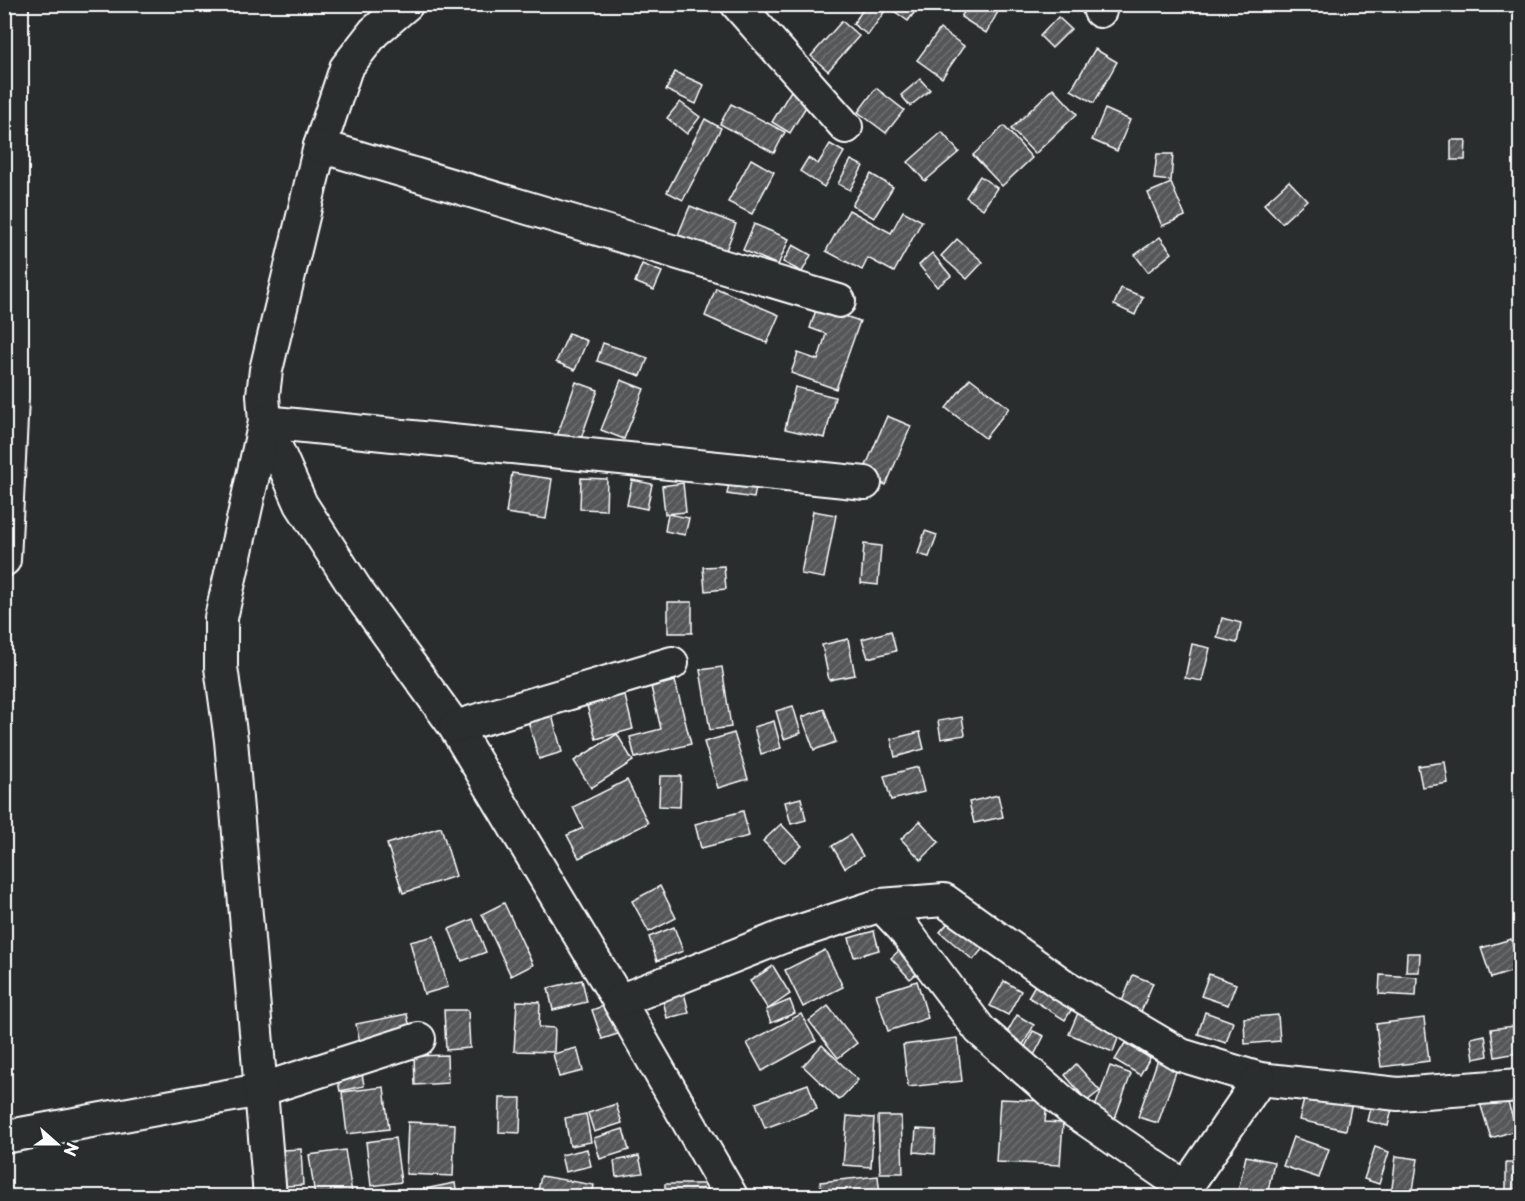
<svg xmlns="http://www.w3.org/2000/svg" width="1525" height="1201" font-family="'Playpen Sans',sans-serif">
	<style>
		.building { fill: url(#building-hatch); stroke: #fff; stroke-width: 1.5 }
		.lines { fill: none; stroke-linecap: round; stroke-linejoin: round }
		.street-casing { stroke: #fff; stroke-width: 36 }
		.street { stroke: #2a2d2e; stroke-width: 32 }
	</style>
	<defs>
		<pattern id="building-hatch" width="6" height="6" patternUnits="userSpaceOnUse" patternTransform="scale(1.5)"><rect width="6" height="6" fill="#555758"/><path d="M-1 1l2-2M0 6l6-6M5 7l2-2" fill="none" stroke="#6e7071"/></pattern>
	</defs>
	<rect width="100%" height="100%" fill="#2a2d2e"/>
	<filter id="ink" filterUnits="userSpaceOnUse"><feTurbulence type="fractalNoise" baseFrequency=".0167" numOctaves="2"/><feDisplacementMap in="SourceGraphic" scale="12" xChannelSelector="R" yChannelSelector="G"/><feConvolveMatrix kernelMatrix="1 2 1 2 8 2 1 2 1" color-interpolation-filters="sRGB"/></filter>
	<g filter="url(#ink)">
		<g class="building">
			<polygon points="867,4 890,4 868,35 853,24"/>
			<polygon points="898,4 919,4 920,5 908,21 894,11"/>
			<polygon points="969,4 990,4 999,10 986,33 961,17"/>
			<polygon points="1058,17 1071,29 1052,48 1040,36"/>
			<polygon points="842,21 859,36 828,71 811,56"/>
			<polygon points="940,29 964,46 942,78 917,60"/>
			<polygon points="1095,49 1117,62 1094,103 1071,90"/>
			<polygon points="675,72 704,85 696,104 666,90"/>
			<polygon points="920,79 930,90 910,106 901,95"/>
			<polygon points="876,88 904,110 886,133 858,112"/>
			<polygon points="1053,88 1077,114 1035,154 1011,129"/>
			<polygon points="792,89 810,100 790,133 772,122"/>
			<polygon points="680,102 700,117 687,134 667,118"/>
			<polygon points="731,104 785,132 774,153 720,124"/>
			<polygon points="1105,109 1130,120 1117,151 1092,140"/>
			<polygon points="705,119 721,128 683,200 667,192"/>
			<polygon points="1004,126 1032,158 1002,186 973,155"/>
			<polygon points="942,132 959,152 925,181 908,162"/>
			<polygon points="1451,140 1466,140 1465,160 1451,160"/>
			<polygon points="830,144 844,152 824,187 800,171 808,158 818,164"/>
			<polygon points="1157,154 1173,154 1171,181 1154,179"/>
			<polygon points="751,159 774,172 752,214 728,202"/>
			<polygon points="851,160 863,166 850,190 838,184"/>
			<polygon points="871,174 893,187 874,218 852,205"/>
			<polygon points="980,176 997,188 983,209 966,197"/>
			<polygon points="1289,181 1307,200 1282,223 1264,204"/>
			<polygon points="1171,183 1185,216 1162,226 1148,193"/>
			<polygon points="690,206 736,224 725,253 678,235"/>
			<polygon points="849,210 891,233 903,211 922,221 894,272 868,258 862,270 826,251"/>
			<polygon points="754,224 789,239 778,265 743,250"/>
			<polygon points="1160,237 1172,253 1148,272 1135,255"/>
			<polygon points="957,239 983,262 967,279 941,256"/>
			<polygon points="793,245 811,255 802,272 783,262"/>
			<polygon points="932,253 951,276 937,287 919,265"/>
			<polygon points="642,264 662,272 654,290 635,282"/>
			<polygon points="716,288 779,315 767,343 705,316"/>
			<polygon points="1121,288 1143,297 1135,315 1114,305"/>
			<polygon points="817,307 860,321 836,389 791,373 798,353 818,360 826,334 810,328"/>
			<polygon points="569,333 587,341 575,370 556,362"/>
			<polygon points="603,343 648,358 641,376 597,361"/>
			<polygon points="970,378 1009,408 985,438 946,408"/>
			<polygon points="621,380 644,389 624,439 601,430"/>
			<polygon points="576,382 598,390 579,444 557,436"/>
			<polygon points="795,387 835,397 825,438 785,429"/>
			<polygon points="887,416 911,426 886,485 862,475"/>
			<polygon points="512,473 552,479 546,519 506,513"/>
			<polygon points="581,478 607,479 606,510 580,509"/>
			<polygon points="730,478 757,482 754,498 727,494"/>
			<polygon points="632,480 652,484 647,509 627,505"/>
			<polygon points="683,483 686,512 665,514 662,486"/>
			<polygon points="813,511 836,515 824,578 801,574"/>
			<polygon points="668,514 689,518 685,535 665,531"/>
			<polygon points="925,531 937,535 929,557 918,554"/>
			<polygon points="864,544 881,546 878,585 861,583"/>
			<polygon points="724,566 726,589 705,591 703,567"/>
			<rect x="668" y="602" width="24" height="31"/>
			<polygon points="1222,618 1241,623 1237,643 1217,638"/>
			<polygon points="891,631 896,651 868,658 862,639"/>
			<polygon points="848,639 855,675 829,680 822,645"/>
			<polygon points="1192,644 1210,648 1202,681 1185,678"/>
			<polygon points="722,667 731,727 710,730 700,670"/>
			<polygon points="675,681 691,744 635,758 630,737 661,729 651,687"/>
			<polygon points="624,692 633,729 596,739 586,702"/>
			<polygon points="793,706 801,733 784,739 776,711"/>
			<polygon points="550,708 562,752 539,759 526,714"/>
			<polygon points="824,709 836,742 814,750 802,717"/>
			<polygon points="962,717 965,735 941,739 938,721"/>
			<polygon points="774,721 781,748 761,754 754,727"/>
			<polygon points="920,732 924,749 895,757 891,739"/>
			<polygon points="734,733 748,779 718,788 704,742"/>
			<polygon points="617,734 633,761 591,788 574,761"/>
			<polygon points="1445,762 1448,783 1422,787 1418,766"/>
			<polygon points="918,767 924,792 891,800 884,776"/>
			<polygon points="660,776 681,776 680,807 659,806"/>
			<polygon points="627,780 648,823 579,858 567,835 583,828 573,807"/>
			<polygon points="998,795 1003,817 974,823 969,802"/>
			<polygon points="801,798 806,820 791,824 785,802"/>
			<polygon points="743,811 749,836 701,848 695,824"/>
			<polygon points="920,821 939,842 921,860 901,839"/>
			<polygon points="781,824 802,846 784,862 763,841"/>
			<polygon points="441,827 456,876 403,893 387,844"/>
			<polygon points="850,835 863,856 845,868 832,846"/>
			<polygon points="660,886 676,918 649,932 632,901"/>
			<polygon points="504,903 533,965 511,976 482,914"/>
			<polygon points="958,911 991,939 973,960 940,932"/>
			<polygon points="473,919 486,952 462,961 449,929"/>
			<polygon points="674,927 683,951 657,961 649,937"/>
			<polygon points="874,931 879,950 854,957 849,938"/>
			<polygon points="434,936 448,987 424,994 410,942"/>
			<polygon points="1511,939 1520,969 1491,978 1481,948"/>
			<polygon points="904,946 924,968 910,979 891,958"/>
			<polygon points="825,950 843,987 803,1007 785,970"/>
			<polygon points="1407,953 1420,953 1419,972 1406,972"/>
			<polygon points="773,966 790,994 768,1009 750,981"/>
			<polygon points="1209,974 1236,984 1228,1005 1201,996"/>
			<polygon points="1133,975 1153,983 1140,1014 1120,1006"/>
			<polygon points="1380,975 1417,977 1416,996 1379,994"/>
			<polygon points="582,980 587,1002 553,1010 548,988"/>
			<polygon points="1038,980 1076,1002 1065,1020 1028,997"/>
			<polygon points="917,981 928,1018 888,1031 876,994"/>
			<polygon points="1004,981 1021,991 1008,1015 990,1006"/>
			<polygon points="683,989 689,1013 667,1018 662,995"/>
			<polygon points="790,1000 795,1013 771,1023 766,1010"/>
			<polygon points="517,1001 540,1002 539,1027 555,1028 554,1052 514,1051"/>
			<polygon points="614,1002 624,1032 602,1039 592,1010"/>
			<polygon points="1520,1003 1520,1027 1512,1006"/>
			<polygon points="828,1006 857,1043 838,1058 809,1021"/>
			<polygon points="444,1010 468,1010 470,1048 446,1050"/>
			<polygon points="1205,1012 1233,1022 1226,1043 1198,1034"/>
			<polygon points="1078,1013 1121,1030 1113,1052 1069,1034"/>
			<polygon points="407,1014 411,1033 360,1043 356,1024"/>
			<polygon points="801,1014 816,1041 762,1071 747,1043"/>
			<polygon points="1017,1015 1034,1025 1020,1050 1003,1040"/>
			<polygon points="1278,1015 1280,1041 1245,1044 1244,1018"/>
			<polygon points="1424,1018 1429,1061 1381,1067 1376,1024"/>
			<polygon points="1514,1026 1517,1053 1495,1057 1491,1029"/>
			<polygon points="1033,1031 1044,1036 1032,1059 1022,1053"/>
			<polygon points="1485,1035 1488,1056 1474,1059 1471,1038"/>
			<polygon points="957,1038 962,1081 908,1087 903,1045"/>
			<polygon points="1125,1043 1150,1058 1140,1075 1115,1060"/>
			<polygon points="822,1045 858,1080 839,1100 803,1066"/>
			<polygon points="577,1048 583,1071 559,1077 553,1054"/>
			<polygon points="447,1055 448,1083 415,1085 414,1056"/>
			<polygon points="1158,1059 1178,1066 1158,1123 1138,1117"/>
			<polygon points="1076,1064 1100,1091 1087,1101 1065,1075"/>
			<polygon points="1110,1066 1131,1074 1115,1118 1094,1110"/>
			<polygon points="361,1067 364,1086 340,1091 336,1072"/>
			<polygon points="808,1084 817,1109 765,1128 756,1103"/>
			<polygon points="384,1087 389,1129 347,1134 342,1092"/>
			<polygon points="1307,1087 1353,1098 1346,1130 1299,1120"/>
			<polygon points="1505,1094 1517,1130 1491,1138 1480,1103"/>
			<polygon points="500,1098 521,1098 520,1133 499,1132"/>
			<polygon points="1000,1099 1047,1101 1045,1122 1063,1123 1060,1165 996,1162"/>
			<polygon points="1372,1100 1393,1105 1388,1126 1367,1121"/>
			<polygon points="616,1104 622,1123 594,1132 588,1113"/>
			<polygon points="586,1114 591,1142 570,1146 565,1118"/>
			<polygon points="847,1116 874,1118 871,1167 843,1165"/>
			<polygon points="878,1116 901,1116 903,1173 880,1173"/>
			<polygon points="408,1122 455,1124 453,1176 406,1174"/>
			<polygon points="623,1129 629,1150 600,1159 594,1138"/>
			<polygon points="916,1129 936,1130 935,1154 914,1152"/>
			<polygon points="1293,1137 1329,1149 1319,1178 1283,1166"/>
			<polygon points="395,1138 401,1182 371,1186 366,1142"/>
			<polygon points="1375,1147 1389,1152 1379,1184 1364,1179"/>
			<polygon points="301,1149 303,1185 266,1187 264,1151"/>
			<polygon points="587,1149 591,1166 565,1172 561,1155"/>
			<polygon points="345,1150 352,1193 315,1196 309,1155"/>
			<polygon points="639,1156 643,1173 616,1177 614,1161"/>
			<polygon points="1246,1156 1274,1162 1267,1196 1237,1196"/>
			<polygon points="1396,1156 1418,1159 1412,1196 1391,1196"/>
			<polygon points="1506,1163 1520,1163 1520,1189 1506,1190"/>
			<polygon points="541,1176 594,1185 592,1196 537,1196"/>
			<polygon points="878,1176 880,1196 822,1196 820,1182"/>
			<polygon points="455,1183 457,1196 400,1196 399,1194"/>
			<rect x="665" y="1184" width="49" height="12"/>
			<polygon points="1281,1188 1312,1196 1279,1196"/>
		</g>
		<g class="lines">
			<g class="street-casing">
				<g id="street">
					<polyline points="407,4 374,32 346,68 320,146 266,370 263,395 265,422 301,504 359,594 455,727 619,1001 731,1196"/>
					<polyline points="737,4 846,127"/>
					<polyline points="1098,4 1100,11"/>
					<polyline points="320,146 839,301"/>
					<polyline points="4,560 12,398 12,4"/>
					<polyline points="455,727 672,663"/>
					<polyline points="881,905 902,927 980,1030 1071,1109 1186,1188"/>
					<polyline points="619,1001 782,937 881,905 944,900 1063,985 1181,1055 1260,1079 1398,1094 1520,1085"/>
					<polyline points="4,1137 260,1090 419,1039"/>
					<polyline points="270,1196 231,740 221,667 221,618 265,422 865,483"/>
					<polyline points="1180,1196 1260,1079"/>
				</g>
			</g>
			<use href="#street" class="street"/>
		</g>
	</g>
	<rect width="1525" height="1201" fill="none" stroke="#2a2d2e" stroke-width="24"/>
	<rect x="12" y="12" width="1501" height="1177" fill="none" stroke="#fff" stroke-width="2" filter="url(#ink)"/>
	<g transform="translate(57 1144) rotate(111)" stroke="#2a2d2e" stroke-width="4.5" paint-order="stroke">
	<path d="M0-4.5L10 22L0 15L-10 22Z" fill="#ffffff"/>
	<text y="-9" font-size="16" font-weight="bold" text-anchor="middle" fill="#ffffff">N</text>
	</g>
</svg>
